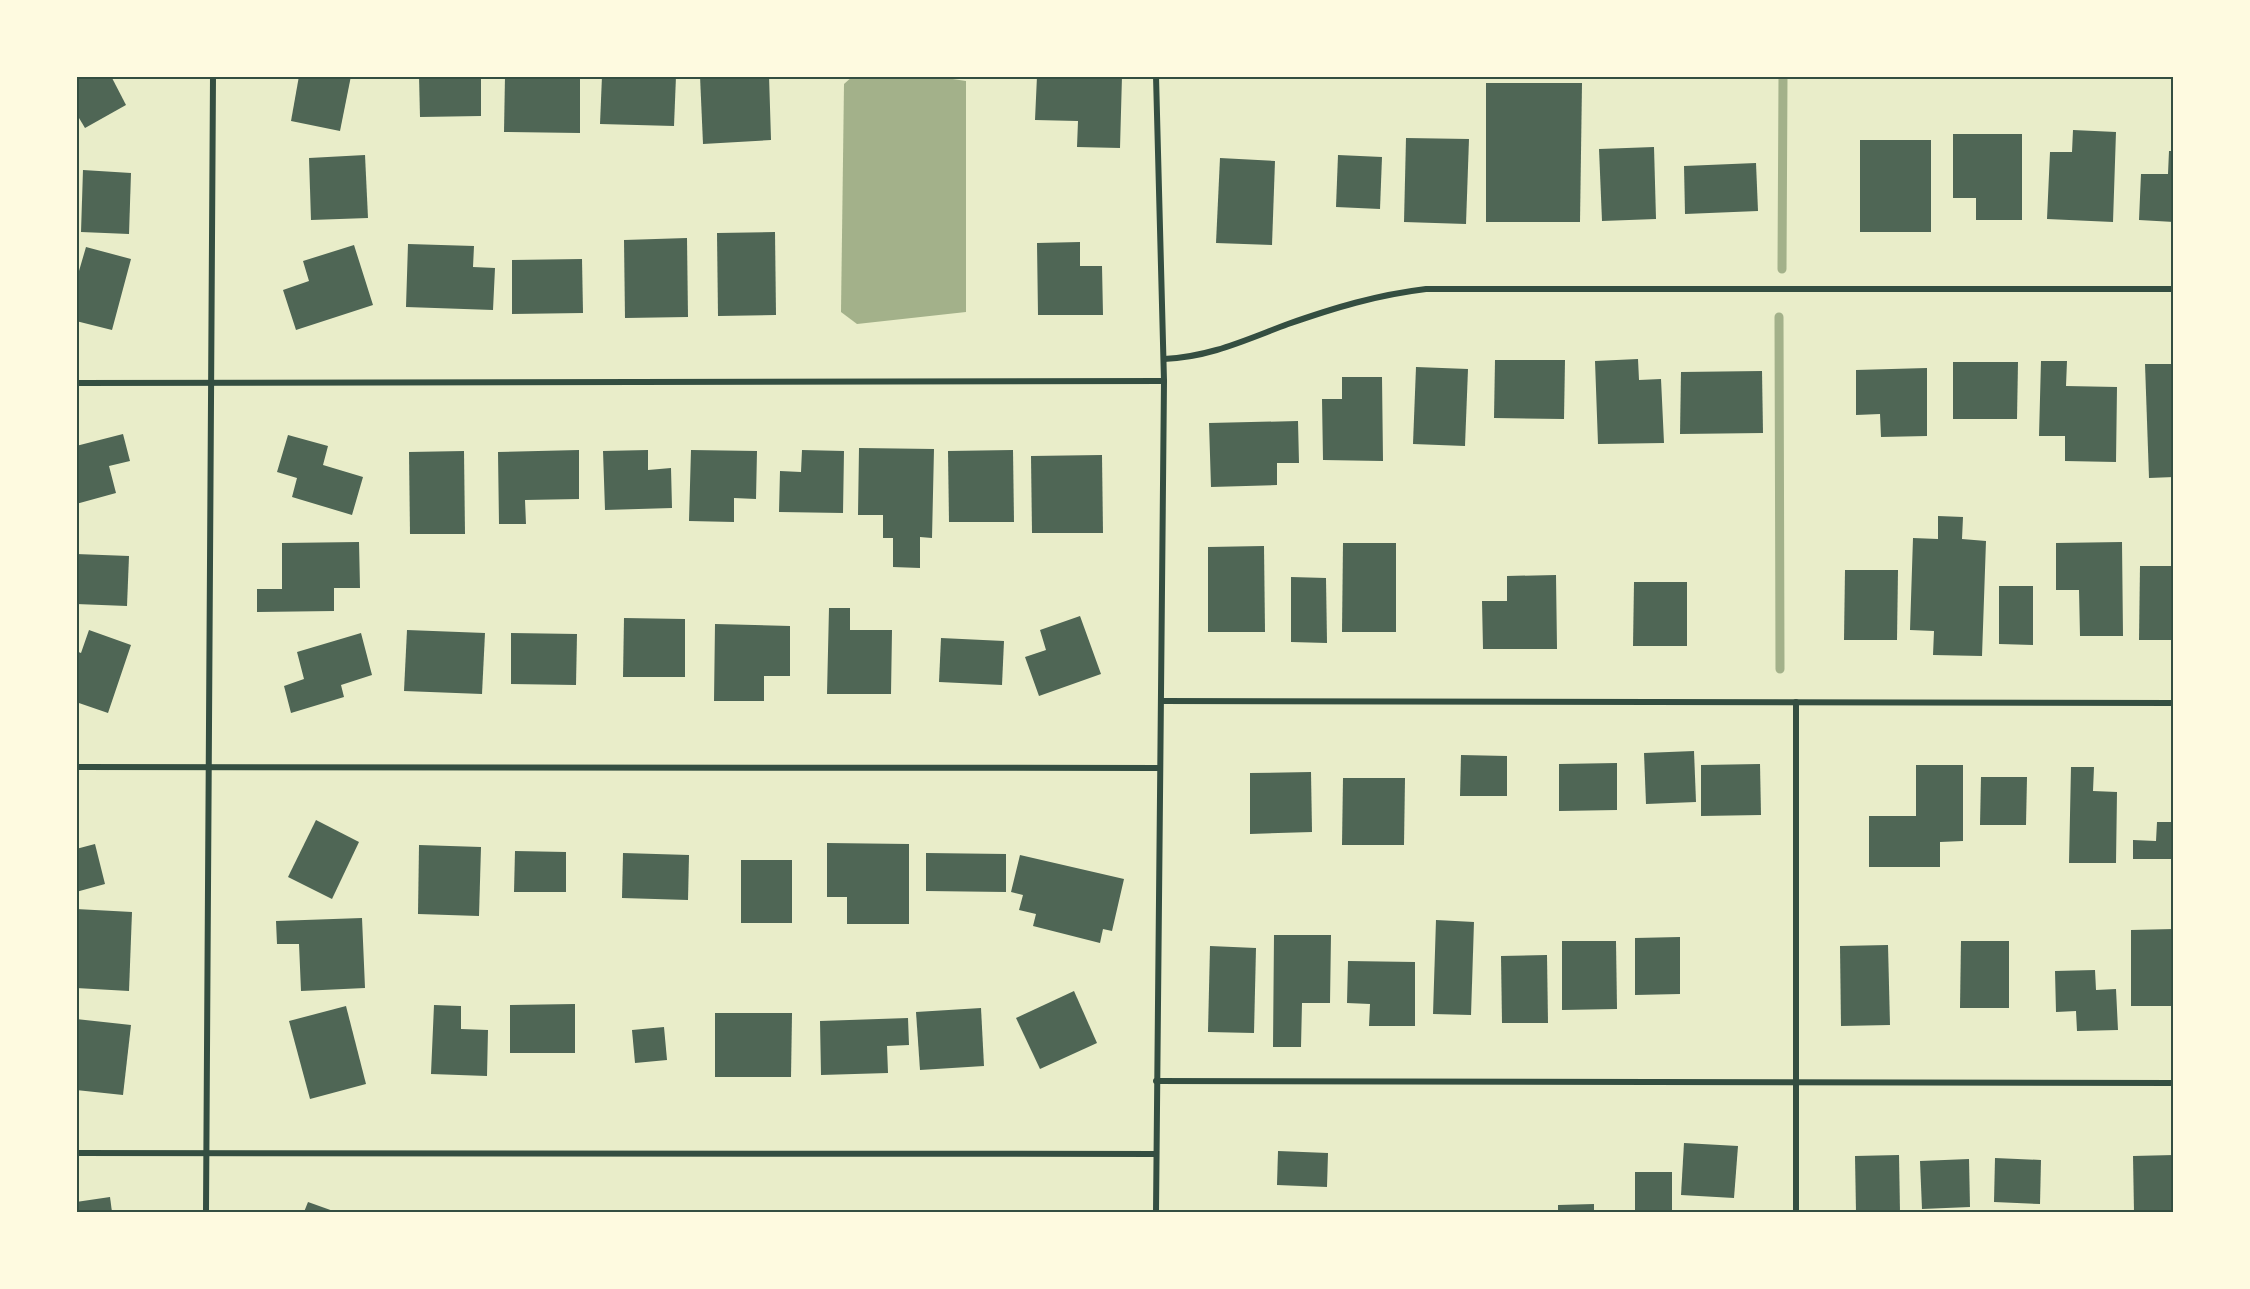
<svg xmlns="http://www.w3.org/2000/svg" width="2250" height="1289" font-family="Arial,sans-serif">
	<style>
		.water { fill: #a3b18a }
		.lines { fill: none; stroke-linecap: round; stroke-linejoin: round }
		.stream { stroke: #a3b18a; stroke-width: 9 }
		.building { fill: #4f6655 }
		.minor { stroke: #344e41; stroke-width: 6 }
		.neatline { fill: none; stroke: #344e41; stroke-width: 2 }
	</style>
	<rect width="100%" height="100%" fill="#e9edc9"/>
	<polygon class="water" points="853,76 933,76 966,81 966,312 857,324 841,312 844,84"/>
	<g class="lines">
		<g class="stream">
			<polyline points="1782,269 1783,76"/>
			<polyline points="1779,317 1780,669"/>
		</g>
	</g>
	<g class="building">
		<polygon points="76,76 111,76 126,105 85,128 76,113"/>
		<polygon points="299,76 351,76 340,131 291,121"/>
		<polygon points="419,76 481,76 481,116 420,117"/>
		<polygon points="505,76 580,76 580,133 504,132"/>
		<polygon points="602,76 676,76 674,126 600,124"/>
		<polygon points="700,76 769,76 771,140 703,144"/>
		<polygon points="1037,76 1122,76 1120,148 1077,147 1078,121 1035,120"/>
		<polygon points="1486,83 1582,83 1580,222 1486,222"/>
		<polygon points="2073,130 2116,132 2113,222 2047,219 2050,152 2072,152"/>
		<polygon points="1953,134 2022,134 2022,220 1976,220 1976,198 1953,198"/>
		<polygon points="1406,138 1469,139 1466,224 1404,222"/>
		<rect x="1860" y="140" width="71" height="92"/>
		<polygon points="1654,147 1656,219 1602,221 1599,149"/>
		<polygon points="2169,151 2174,151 2174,222 2139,220 2141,174 2168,174"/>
		<polygon points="365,155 368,218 311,220 309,158"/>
		<polygon points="1338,155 1382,157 1380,209 1336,207"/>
		<polygon points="1220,158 1275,161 1272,245 1216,243"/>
		<polygon points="1756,163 1758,211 1685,214 1684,166"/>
		<polygon points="83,170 131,173 129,234 81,232"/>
		<polygon points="775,232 776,315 718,316 717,233"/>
		<polygon points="687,238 688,317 625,318 624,240"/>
		<polygon points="1080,242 1080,266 1102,266 1103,315 1038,315 1037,243"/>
		<polygon points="408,244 474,246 473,267 495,268 493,310 406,307"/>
		<polygon points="354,245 373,305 296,330 283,290 309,281 303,261"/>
		<polygon points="86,247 131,259 112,330 76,321 76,270 79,271"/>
		<polygon points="582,259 583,313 512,314 512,260"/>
		<polygon points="1638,359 1639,380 1661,379 1664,443 1598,444 1595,361"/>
		<polygon points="1495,360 1565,360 1564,419 1494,418"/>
		<polygon points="2041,361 2067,361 2066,386 2117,387 2116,462 2065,461 2065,436 2039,436"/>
		<polygon points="1953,362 2018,362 2017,419 1953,419"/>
		<polygon points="2145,364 2174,364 2174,477 2149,478"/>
		<polygon points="1416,367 1468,369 1465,446 1413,444"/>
		<polygon points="1927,368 1927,436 1881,437 1880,414 1856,415 1856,370"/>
		<polygon points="1762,371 1763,433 1680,434 1681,372"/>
		<polygon points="1342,377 1382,377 1383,461 1323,460 1322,399 1342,399"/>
		<polygon points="1298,421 1299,463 1277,463 1277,485 1211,487 1209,423"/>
		<polygon points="123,434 130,461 109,466 116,493 76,504 76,446"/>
		<polygon points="288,435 328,446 323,465 363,477 352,515 292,497 297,478 277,472"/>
		<polygon points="859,448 934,449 932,538 920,537 920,568 893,567 893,538 883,538 883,515 858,515"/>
		<polygon points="579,450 579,499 525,500 526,524 499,524 498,452"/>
		<polygon points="648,450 648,470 671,468 672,508 605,510 603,451"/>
		<polygon points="691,450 757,451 756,499 734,498 734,522 689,521"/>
		<polygon points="802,450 844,451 843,513 779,512 780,471 801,472"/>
		<polygon points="1013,450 1014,522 949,522 948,451"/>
		<polygon points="464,451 465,534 410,534 409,452"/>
		<polygon points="1102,455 1103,533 1032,533 1031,456"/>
		<polygon points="1938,516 1963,517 1962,539 1986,541 1982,656 1933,655 1934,631 1910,630 1913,538 1938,539"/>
		<polygon points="359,542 360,588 334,588 334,611 257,612 257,589 282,589 282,543"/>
		<polygon points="2122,542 2123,636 2080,636 2079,590 2056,590 2056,543"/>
		<polygon points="1343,543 1396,543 1396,632 1342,632"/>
		<polygon points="1264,546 1265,632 1208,632 1208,547"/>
		<polygon points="76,554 129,556 127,606 76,604"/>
		<polygon points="2140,566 2174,566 2174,640 2139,640"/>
		<polygon points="1845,570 1898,570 1897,640 1844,640"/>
		<polygon points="1556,575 1557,649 1483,649 1482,601 1507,601 1507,576"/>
		<polygon points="1291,577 1326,578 1327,643 1291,642"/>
		<polygon points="1634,582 1687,582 1687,646 1633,646"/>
		<polygon points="1999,586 2033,586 2033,645 1999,644"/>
		<polygon points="829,608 850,608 850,630 892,630 891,694 827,694"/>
		<polygon points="1080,616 1101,674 1039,696 1025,657 1046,650 1040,630"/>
		<polygon points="624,618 685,619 685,677 623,677"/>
		<polygon points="715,624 790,626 790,676 764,676 764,701 714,701"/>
		<polygon points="89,630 131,645 108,713 76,702 76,651 81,653"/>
		<polygon points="407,630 485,633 482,694 404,691"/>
		<polygon points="361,633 372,675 341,685 344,697 291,713 284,686 304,679 297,652"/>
		<polygon points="511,633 577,634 576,685 511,684"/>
		<polygon points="941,638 1004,641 1002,685 939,682"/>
		<polygon points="1694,751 1696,802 1646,804 1644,753"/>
		<polygon points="1461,755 1507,756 1507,796 1460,796"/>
		<polygon points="1617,763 1617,810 1559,811 1559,764"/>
		<polygon points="1760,764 1761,815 1701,816 1701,765"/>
		<polygon points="1916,765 1963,765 1963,841 1940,842 1940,867 1869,867 1869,816 1916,816"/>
		<polygon points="2071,767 2094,767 2093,791 2117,792 2116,863 2069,863"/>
		<polygon points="1311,772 1312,832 1250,834 1250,773"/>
		<polygon points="1981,777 2027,777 2026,825 1980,825"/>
		<polygon points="1343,778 1405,778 1404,845 1342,845"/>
		<polygon points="316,820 359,842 332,899 288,877"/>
		<polygon points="2157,822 2174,822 2174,859 2133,859 2133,840 2156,841"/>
		<polygon points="827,843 909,844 909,924 847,924 847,897 827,897"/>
		<polygon points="95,844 105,884 76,892 76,849"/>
		<polygon points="419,845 481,847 479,916 418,914"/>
		<polygon points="515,851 566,852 566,892 514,892"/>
		<polygon points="623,853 689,855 688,900 622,898"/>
		<polygon points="926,853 1006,854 1006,892 926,891"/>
		<polygon points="1020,855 1124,879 1112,931 1103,929 1100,943 1033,926 1036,914 1019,910 1023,895 1011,892"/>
		<rect x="741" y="860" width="51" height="63"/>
		<polygon points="76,909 132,912 129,991 76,988"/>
		<polygon points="362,918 365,988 301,991 299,944 277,944 276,921"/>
		<polygon points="1436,920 1474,922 1471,1015 1433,1014"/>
		<polygon points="2174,929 2174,1006 2131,1006 2131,930"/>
		<polygon points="1274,935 1331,935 1330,1003 1302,1003 1301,1047 1273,1047"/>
		<polygon points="1680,937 1680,994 1635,995 1635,938"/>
		<polygon points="1562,941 1616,941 1617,1009 1562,1010"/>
		<polygon points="1961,941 2009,941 2009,1008 1960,1008"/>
		<polygon points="1888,945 1890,1025 1841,1026 1840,946"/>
		<polygon points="1210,946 1256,948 1254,1033 1208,1032"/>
		<polygon points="1547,955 1548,1023 1502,1023 1501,956"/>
		<polygon points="1348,961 1415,962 1415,1026 1369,1026 1370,1004 1347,1003"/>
		<polygon points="2095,970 2096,990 2116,989 2118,1030 2077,1031 2076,1011 2056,1012 2055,971"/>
		<polygon points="1074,991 1097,1043 1040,1069 1016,1018"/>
		<polygon points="575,1004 575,1053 510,1053 510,1005"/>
		<polygon points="434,1005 461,1006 461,1029 488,1030 487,1076 431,1074"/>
		<polygon points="346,1006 366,1084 310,1099 289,1021"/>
		<polygon points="981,1008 984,1066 920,1070 916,1012"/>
		<polygon points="715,1013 792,1013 791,1077 715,1077"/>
		<polygon points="908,1018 909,1045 887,1046 888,1073 821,1075 820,1021"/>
		<polygon points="76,1019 131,1025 123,1095 76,1090"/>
		<polygon points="664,1027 667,1060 635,1063 632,1030"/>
		<polygon points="1684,1143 1738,1146 1734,1198 1681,1195"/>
		<polygon points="1278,1151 1328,1153 1327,1187 1277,1185"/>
		<polygon points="1899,1155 1900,1212 1856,1212 1855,1156"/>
		<polygon points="2174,1155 2174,1212 2134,1212 2133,1156"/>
		<polygon points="1995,1158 2041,1160 2040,1204 1994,1202"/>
		<polygon points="1969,1159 1970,1207 1922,1209 1920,1161"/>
		<rect x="1635" y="1172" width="37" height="40"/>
		<polygon points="110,1197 112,1212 76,1212 76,1202"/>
		<polygon points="308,1202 336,1212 304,1212"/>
		<polygon points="1594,1204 1594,1212 1558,1212 1558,1205"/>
	</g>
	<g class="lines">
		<g class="minor">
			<path d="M1164,359C1210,357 1245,340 1288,324C1334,308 1376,295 1426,289H2174"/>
			<polyline points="76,383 1164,381"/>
			<polyline points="1161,701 2174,703"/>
			<polyline points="1796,702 1796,1212"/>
			<polyline points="76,767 1160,768"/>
			<polyline points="1156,1081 2174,1083"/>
			<polyline points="76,1153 1156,1154"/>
			<polyline points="206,1212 213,76"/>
			<polyline points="1156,1212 1164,381 1156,76"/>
		</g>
	</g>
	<rect width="2250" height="1289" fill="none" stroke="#fefae0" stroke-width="156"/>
	<rect x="78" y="78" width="2094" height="1133" class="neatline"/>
</svg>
